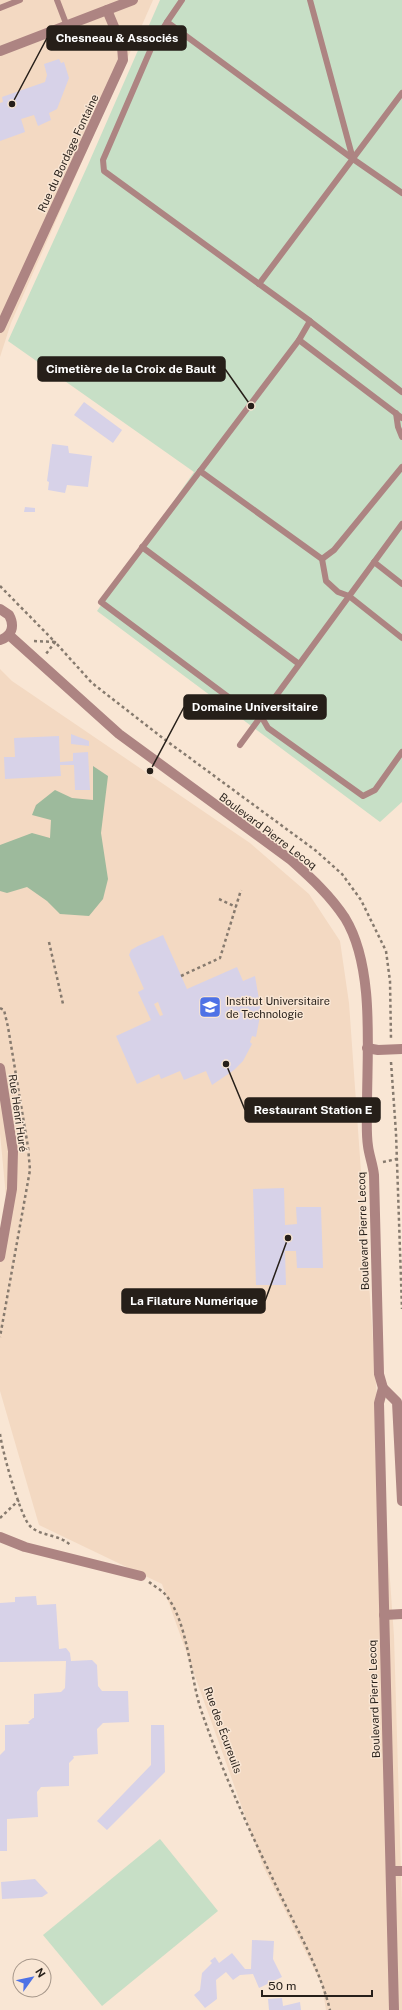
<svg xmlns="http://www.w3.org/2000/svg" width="402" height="2010" font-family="'Public Sans',sans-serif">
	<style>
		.built { fill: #f3d9c2 }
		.green { fill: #c7dfc6 }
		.forest { fill: #9dba9c }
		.building { fill: #d7d2e8; fill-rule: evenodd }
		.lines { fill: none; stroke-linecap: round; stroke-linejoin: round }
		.path { stroke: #867a6e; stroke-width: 2.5; stroke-dasharray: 3 3; stroke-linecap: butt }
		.service { stroke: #ad8482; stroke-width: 6 }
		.minor { stroke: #ad8482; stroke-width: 10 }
		.tertiary { stroke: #ad8482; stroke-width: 10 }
		.labels { text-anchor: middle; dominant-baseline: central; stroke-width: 3; stroke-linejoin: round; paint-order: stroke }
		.street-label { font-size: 11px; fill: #261f19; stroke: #f9e6d4 }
		.poi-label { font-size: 11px; fill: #261f19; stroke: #f9e6d4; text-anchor: start }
		.leader { fill: none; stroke: #261f19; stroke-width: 1.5 }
		.callout-dot { fill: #261f19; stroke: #f9e6d4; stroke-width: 1.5 }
		.callout { fill: #261f19; stroke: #261f19; stroke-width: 1.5 }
		.callout-label { font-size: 12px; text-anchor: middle; font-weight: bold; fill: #fff }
	</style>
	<rect width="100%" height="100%" fill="#f9e6d4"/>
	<g class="built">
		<polygon points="0,0 153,0 11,323 0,357"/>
		<polygon points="0,669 12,681 250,843 309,894 340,941 349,1003 394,1636 402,1904 402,2010 326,2010 322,1985 263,1866 162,1584 39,1525 0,1391 0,1263 9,1229 0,1133"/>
	</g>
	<g class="green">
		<polygon points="160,0 402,0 402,802 380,822 97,611 194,472 8,341 87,167"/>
		<polygon points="160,1839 218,1911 102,2006 43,1935"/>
	</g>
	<polygon class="forest" points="93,766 108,776 101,833 108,879 103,899 89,916 60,914 47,901 27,887 7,893 0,891 0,845 32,833 50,838 51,820 32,815 36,805 55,790 72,798 93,800"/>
	<g class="building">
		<polygon points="59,59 61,63 64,62 69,78 57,109 49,113 51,120 38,126 34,115 21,119 25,132 0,141 0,103 3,102 2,97 45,82 47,75 44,64"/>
		<polygon points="84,402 122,430 113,443 74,415"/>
		<polygon points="52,444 68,446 69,453 92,456 88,487 67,485 65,493 48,490 49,482 47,481"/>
		<polygon points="25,507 35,508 35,512 24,512"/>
		<polygon points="71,734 89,741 89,746 71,744"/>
		<polygon points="59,736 60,762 73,761 73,753 88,752 90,790 75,790 74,765 60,765 61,776 5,779 4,757 15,757 14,738"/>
		<path d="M163,935L187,989L237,967L243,981L255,976L261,1011L256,1037L252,1036L250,1042L252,1044L243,1061L234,1070L212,1085L206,1071L184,1080L180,1071L161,1079L159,1074L137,1084L116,1036L151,1020L138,992L144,989L129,955L131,950L138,946ZM158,1002L163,1015L160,1016L154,1004Z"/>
		<polygon points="284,1188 285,1225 297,1224 296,1207 321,1207 323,1268 297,1268 296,1251 285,1251 286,1285 256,1285 253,1189"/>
		<polygon points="36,1596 37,1605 56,1604 59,1649 66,1648 70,1653 71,1661 92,1660 97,1665 98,1686 102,1691 128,1691 129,1722 103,1723 97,1729 98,1754 73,1756 74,1758 69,1763 69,1786 41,1787 37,1792 38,1817 7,1819 7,1851 0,1851 0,1755 5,1750 5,1725 30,1724 28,1722 33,1718 34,1718 34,1694 61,1692 65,1688 66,1661 0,1662 0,1603 15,1602 15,1597"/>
		<polygon points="151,1725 164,1725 165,1772 107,1830 97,1821 151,1765"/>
		<polygon points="35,1879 48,1893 42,1897 2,1899 1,1882"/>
		<polygon points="252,1940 274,1941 273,1959 282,1977 259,1988 253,1974 240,1975 233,1980 226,1972 216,1980 217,1999 205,2008 194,1995 200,1990 202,1973 212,1963 210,1961 215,1957 219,1963 232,1953 245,1969 251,1969"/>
		<polygon points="282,1998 283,2006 300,2002 301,2010 269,2010 268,1999"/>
	</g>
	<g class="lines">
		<g class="path">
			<polyline points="0,586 55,642 46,654"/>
			<polyline points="34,641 55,642 92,683 164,739 315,850 342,874 361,900 386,951 390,981 391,1039"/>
			<polyline points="219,899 236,907"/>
			<polyline points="49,942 63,1004"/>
			<polyline points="181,976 220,958 241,890"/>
			<polyline points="0,1008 4,1010 8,1027 28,1147 30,1170 0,1337"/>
			<polyline points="391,1062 396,1133 402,1309"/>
			<polyline points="383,1162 397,1159"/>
			<path d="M0,1434C2,1450 20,1516 30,1526C41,1537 61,1534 71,1546"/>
			<polyline points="0,1518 19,1500"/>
			<path d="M149,1582C154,1586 160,1589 164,1593C188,1619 190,1677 201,1710C223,1774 252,1836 281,1896C299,1933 320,1970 330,2010"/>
		</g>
		<g class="service">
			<polyline points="57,0 67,26"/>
			<polyline points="182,0 167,22 353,159"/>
			<polyline points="310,0 353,159 402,193"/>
			<polyline points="0,8 20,0"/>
			<polyline points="167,22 153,44 103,160 104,171 310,321 402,392"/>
			<polyline points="259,284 402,93"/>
			<polyline points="310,321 299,340 101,602 243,708 261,716 268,728 363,796 375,790 402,752"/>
			<polyline points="299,340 402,418"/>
			<polyline points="396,413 398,427 402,437"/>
			<polyline points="200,471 322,559 326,581 338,592 349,596 402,638"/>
			<polyline points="142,547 299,664"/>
			<polyline points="322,559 334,550 402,467"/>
			<polyline points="374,562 402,584"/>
			<polyline points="240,745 402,524"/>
		</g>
		<g class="minor">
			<polyline points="0,328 123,60 122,46 107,10"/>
			<polyline points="367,1048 378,1050 402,1049"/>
			<polyline points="0,1068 13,1151 12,1189 0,1257"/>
			<polyline points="0,1537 25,1547 141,1576"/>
			<polyline points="384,1615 402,1614"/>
			<polyline points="391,1871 402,1871"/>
		</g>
		<g class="tertiary">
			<polyline points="0,51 133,0"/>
			<path d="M0,609L9,615C15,626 12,636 0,640"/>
			<path d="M9,635L119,734L291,860C311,878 330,895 345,918C375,967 367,1050 367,1106C367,1119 366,1133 368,1146C369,1155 373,1165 374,1175L379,1374L383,1388L397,1402L402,1501"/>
			<polyline points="383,1388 379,1403 394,2010"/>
		</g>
	</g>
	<defs>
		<g id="university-square" transform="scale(1.15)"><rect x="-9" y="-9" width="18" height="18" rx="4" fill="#4e72e6" stroke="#f9e6d4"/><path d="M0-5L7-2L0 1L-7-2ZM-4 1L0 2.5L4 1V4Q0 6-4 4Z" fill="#fff"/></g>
	</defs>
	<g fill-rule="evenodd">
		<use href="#university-square" x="210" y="1007"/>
	</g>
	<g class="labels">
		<g class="street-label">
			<text transform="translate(68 153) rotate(-65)">Rue du Bordage Fontaine</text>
			<text transform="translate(268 831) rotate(37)">Boulevard Pierre Lecoq</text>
			<text transform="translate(18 1113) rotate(82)">Rue Henri Huré</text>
			<text transform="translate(363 1231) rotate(-92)">Boulevard Pierre Lecoq</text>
			<text transform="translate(374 1699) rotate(-92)">Boulevard Pierre Lecoq</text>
			<text transform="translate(223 1730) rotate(70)">Rue des Écureuils</text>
		</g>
		<g class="poi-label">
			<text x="226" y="1001">Institut Universitaire<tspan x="226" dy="13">de Technologie</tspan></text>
		</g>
	</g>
	<path class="leader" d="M12 104L47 38M251 406L225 369M150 771L184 707M226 1064L245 1110M288 1238L265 1301"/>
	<g class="callout-dot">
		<circle cx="12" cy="104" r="4"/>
		<circle cx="251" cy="406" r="4"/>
		<circle cx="150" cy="771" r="4"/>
		<circle cx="226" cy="1064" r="4"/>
		<circle cx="288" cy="1238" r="4"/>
	</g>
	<g class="callout">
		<rect x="47" y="26" width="139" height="24" rx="4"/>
		<rect x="38" y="357" width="187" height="24" rx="4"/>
		<rect x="184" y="695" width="142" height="24" rx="4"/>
		<rect x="245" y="1098" width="135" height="24" rx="4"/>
		<rect x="122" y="1289" width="143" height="24" rx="4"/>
	</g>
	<g class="callout-label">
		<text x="117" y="42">Chesneau &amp; Associés</text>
		<text x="131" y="373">Cimetière de la Croix de Bault</text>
		<text x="255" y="711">Domaine Universitaire</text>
		<text x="313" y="1114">Restaurant Station E</text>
		<text x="194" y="1305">La Filature Numérique</text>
	</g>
	<g transform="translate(32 1978) rotate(57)"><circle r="19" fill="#f9e6d4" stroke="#a59689"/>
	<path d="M0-3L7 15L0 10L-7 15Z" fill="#4e72e6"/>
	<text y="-6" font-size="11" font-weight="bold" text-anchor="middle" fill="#261f19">N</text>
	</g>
	<path d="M262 1990v6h110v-6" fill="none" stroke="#261f19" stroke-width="2"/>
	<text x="268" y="1990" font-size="12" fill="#261f19" stroke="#f9e6d4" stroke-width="3" paint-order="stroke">50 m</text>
</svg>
